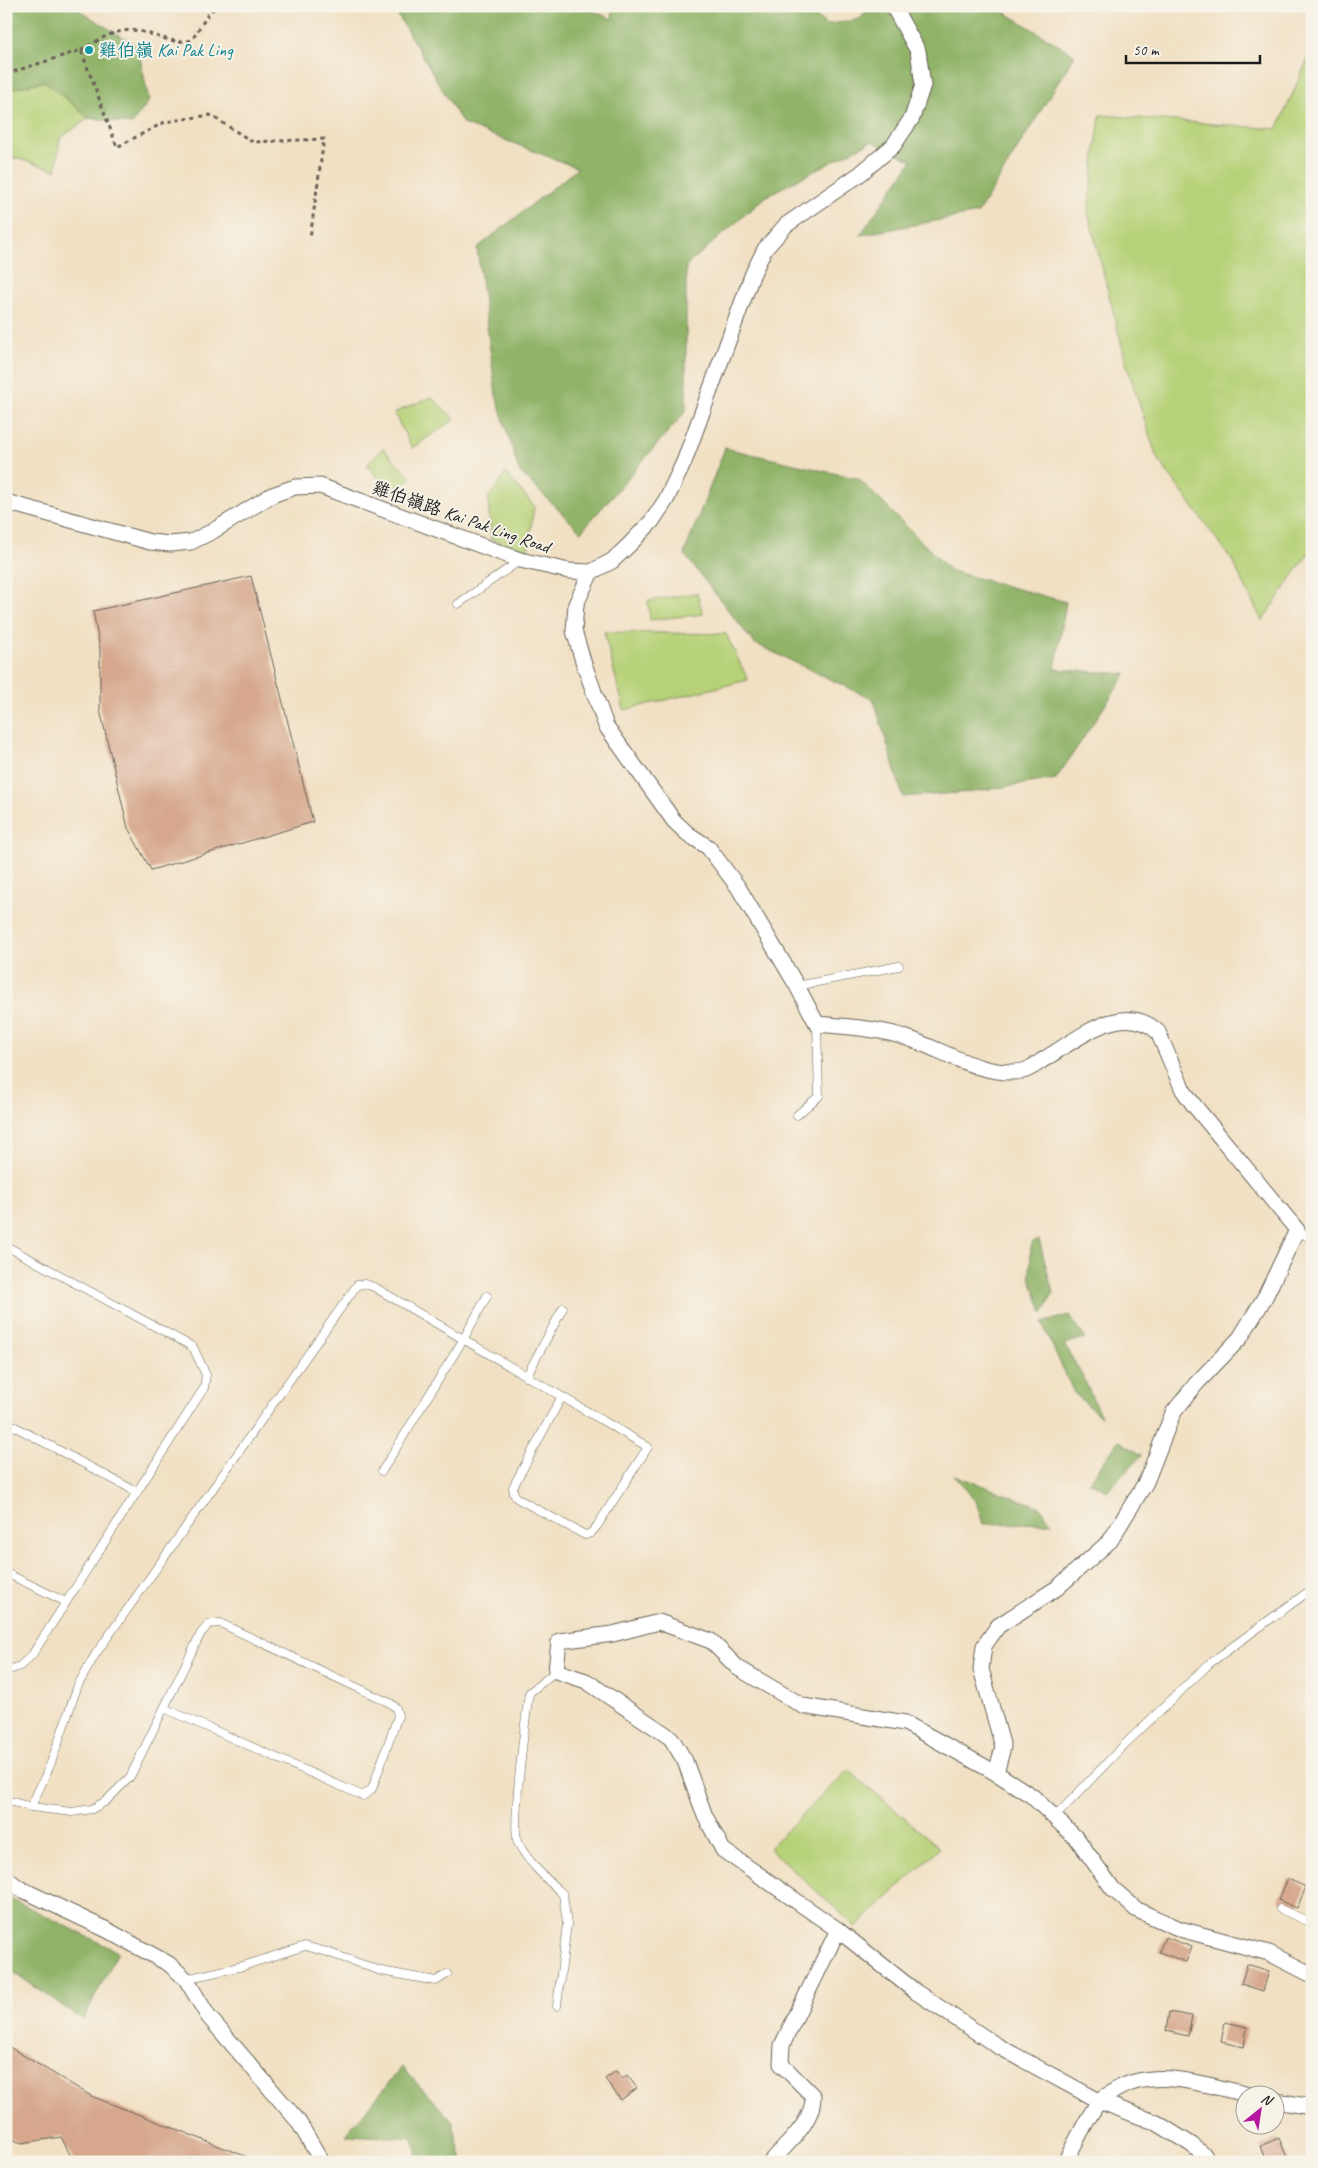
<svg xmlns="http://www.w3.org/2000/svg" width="1318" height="2168" font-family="Caveat,'LXGW WenKai TC',sans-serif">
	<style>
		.green { fill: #b6d177; stroke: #69764a }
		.forest { fill: #90b368; stroke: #566842 }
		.building { fill: #d6a78c }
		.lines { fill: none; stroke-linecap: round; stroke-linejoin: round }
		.lane-casing { stroke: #676156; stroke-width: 9 }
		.street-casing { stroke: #676156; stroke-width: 17 }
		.path { stroke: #676156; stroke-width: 3; stroke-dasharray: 4 4; stroke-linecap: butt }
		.lane { stroke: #fff; stroke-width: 8 }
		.street { stroke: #fff; stroke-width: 15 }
		.culture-dot { fill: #0f9aa8; stroke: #f7f3e8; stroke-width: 2 }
		.labels { text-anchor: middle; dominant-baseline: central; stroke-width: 4; stroke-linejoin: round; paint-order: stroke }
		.culture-label { font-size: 18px; fill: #0d838f; stroke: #f7f3e8; text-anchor: start }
		.street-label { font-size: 18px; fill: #1c1c1c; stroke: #f7f3e8 }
	</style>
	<rect width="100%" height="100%" fill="#f7f3e8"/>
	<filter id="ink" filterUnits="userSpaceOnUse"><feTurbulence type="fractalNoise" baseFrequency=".02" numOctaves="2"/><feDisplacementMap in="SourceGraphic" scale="10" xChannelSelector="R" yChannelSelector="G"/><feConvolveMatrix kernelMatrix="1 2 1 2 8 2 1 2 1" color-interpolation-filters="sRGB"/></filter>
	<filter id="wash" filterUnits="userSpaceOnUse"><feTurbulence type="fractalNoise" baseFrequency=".0096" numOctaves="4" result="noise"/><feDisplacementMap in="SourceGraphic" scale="20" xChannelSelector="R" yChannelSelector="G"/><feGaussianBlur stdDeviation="1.12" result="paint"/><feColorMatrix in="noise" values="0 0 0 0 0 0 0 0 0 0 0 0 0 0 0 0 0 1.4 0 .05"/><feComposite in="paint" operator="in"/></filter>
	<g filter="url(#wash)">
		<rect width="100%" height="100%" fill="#f1e0c3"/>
		<g class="green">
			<polygon points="1312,50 1312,548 1262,621 1232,560 1157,458 1127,366 1088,212 1100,115 1277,129"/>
			<polygon points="45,81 89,118 60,138 56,170 12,157 6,167 6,90"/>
			<polygon points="431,397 455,419 412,448 394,413"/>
			<polygon points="383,448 411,478 393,495 367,465"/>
			<polygon points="506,473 534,506 528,551 491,540 488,498"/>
			<polygon points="697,593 703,614 650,620 648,601"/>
			<polygon points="604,632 726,634 748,680 624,710"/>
			<polygon points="848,1770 940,1848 856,1927 769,1848"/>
		</g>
		<g class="forest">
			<polygon points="6,6 73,6 138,47 149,101 132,124 89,118 45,81 6,90"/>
			<polygon points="581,6 612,19 613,6 806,6 826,25 860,19 871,6 994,6 1075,55 978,213 860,235 912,161 872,141 768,195 686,266 686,411 581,532 519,471 496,395 477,248 578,168 463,124 393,7"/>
			<polygon points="725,448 859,479 951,571 1066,602 1055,669 1126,674 1056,779 971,792 903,797 874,700 754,643 684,554"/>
			<polygon points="1039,1239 1053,1293 1043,1314 1030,1277 1031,1243"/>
			<polygon points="1069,1315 1085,1338 1064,1344 1084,1379 1101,1417 1074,1393 1042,1323"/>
			<polygon points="1119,1441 1142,1455 1107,1491 1089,1482"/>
			<polygon points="954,1475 1040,1507 1052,1523 983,1524 976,1501"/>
			<polygon points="6,1896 118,1952 83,2020 6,1967"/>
			<polygon points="402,2067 453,2122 462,2162 418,2162 413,2138 345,2135"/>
		</g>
		<g id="blocks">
			<g class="building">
				<polygon points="251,576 313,822 151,870 128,828 100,710 100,649 93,611"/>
				<polygon points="1288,1879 1306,1887 1297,1908 1278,1900"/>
				<polygon points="1165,1937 1192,1947 1186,1962 1159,1952"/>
				<polygon points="1247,1964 1269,1971 1263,1991 1241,1984"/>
				<polygon points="1169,2012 1192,2016 1188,2036 1166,2031"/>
				<polygon points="1225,2022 1247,2027 1244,2047 1221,2042"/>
				<polygon points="6,2045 91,2096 250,2158 251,2162 74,2162 61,2137 22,2143 6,2137"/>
				<polygon points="616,2071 622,2079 627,2075 637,2088 621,2100 605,2079"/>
				<polygon points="1279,2138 1288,2160 1266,2162 1260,2146"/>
			</g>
		</g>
	</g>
	<g filter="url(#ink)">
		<use href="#blocks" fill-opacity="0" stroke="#676156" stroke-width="1"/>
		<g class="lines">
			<g class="lane-casing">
				<g id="lane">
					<polyline points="458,604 519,561"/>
					<polyline points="797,986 899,966"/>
					<polyline points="797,1115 819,1096 817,1024"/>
					<polyline points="1297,1230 1312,1240"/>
					<polyline points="6,1246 193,1347 206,1375 204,1388 32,1655 20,1666 6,1671"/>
					<polyline points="526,1377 563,1308"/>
					<polyline points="6,1422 137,1492"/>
					<polyline points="382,1471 463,1340 487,1296"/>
					<polyline points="6,1573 66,1602"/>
					<path d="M556,1671L529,1693C526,1715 511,1828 518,1843C529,1863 546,1879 563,1894L567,1924L557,2006"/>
					<polyline points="6,1800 31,1807 72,1812 92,1809 106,1801 130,1777 201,1633 209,1624 220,1623 390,1703 396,1708 398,1716 372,1789 363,1796 164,1708"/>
					<polyline points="31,1807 51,1763 78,1685 95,1655 357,1285 365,1284 374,1287 648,1447 597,1526 591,1533 585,1535 518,1499 514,1494 513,1487 561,1398"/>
					<polyline points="1054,1818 1123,1746 1210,1663 1312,1589"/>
					<polyline points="1280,1909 1312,1923"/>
					<polyline points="186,1979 243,1966 305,1946 327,1952 381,1971 436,1981 447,1974"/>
				</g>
			</g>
			<g class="street-casing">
				<g id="street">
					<polyline points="6,502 150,542 170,544 191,542 213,531 272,495 295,487 320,486 520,560 569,571 591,572 612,561 628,546 652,521 666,500 684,462 753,273 765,249 786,225 860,174 893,146 912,118 923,85 918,51 893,6"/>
					<path d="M591,572L576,604L574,631L583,661L606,726L674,821L688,834L708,847L738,887L797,986L817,1024C847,1027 878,1028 907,1038C944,1050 983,1078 1023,1071C1031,1069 1039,1062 1046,1058C1078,1039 1124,999 1158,1032L1183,1090L1193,1104L1297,1230L1265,1297L1240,1338L1196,1384L1173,1413L1146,1482L1110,1541L1057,1588L998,1626L984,1646L981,1669L1003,1747L996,1773"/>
					<polyline points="6,1878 19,1888 107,1930 169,1964 186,1979 208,2016 298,2121 322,2162"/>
					<polyline points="1276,2101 1312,2107"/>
					<path d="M771,2162C787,2143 814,2122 813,2096L781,2064L782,2045L838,1930"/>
					<path d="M1065,2162C1074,2146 1088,2115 1099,2102C1102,2098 1108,2095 1111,2093C1153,2064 1208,2086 1253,2096"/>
					<polyline points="1208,2162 1204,2155 1192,2145 1157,2123 1099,2101 996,2045 916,1992 838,1930 723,1850 705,1816 685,1761 671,1738 586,1681 556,1671 559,1641 613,1634 659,1622 711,1641 738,1668 803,1706 905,1723 996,1773 1032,1796 1078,1840 1113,1889 1137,1910 1180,1929 1269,1953 1312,1975"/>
				</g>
			</g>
			<g class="path">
				<path d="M81,50C99,40 117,27 139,31C158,35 173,45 192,40L210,11L219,6"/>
				<polyline points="6,74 81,50 117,147 165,122 210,115 253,142 324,139 310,238"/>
			</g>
			<use href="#lane" class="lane"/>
			<use href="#street" class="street"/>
		</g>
	</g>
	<circle class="culture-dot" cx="89" cy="50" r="5"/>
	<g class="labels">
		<g class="culture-label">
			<text x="99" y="50">雞伯嶺 Kai Pak Ling</text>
		</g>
		<g class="street-label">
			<text transform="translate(461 517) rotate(19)">雞伯嶺路 Kai Pak Ling Road</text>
		</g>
	</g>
	<rect width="1318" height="2168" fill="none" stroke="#f7f3e8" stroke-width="25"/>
	<g transform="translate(1260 2110) rotate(30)"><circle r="24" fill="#f7f3e8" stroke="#9f9d96"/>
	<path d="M0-4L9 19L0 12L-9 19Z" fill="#b5179e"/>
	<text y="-8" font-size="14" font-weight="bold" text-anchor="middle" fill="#1c1c1c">N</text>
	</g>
	<path d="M1126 55v8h134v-8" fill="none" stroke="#1c1c1c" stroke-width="2.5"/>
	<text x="1133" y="55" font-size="15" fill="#1c1c1c" stroke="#f7f3e8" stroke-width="4" paint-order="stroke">50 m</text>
</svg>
